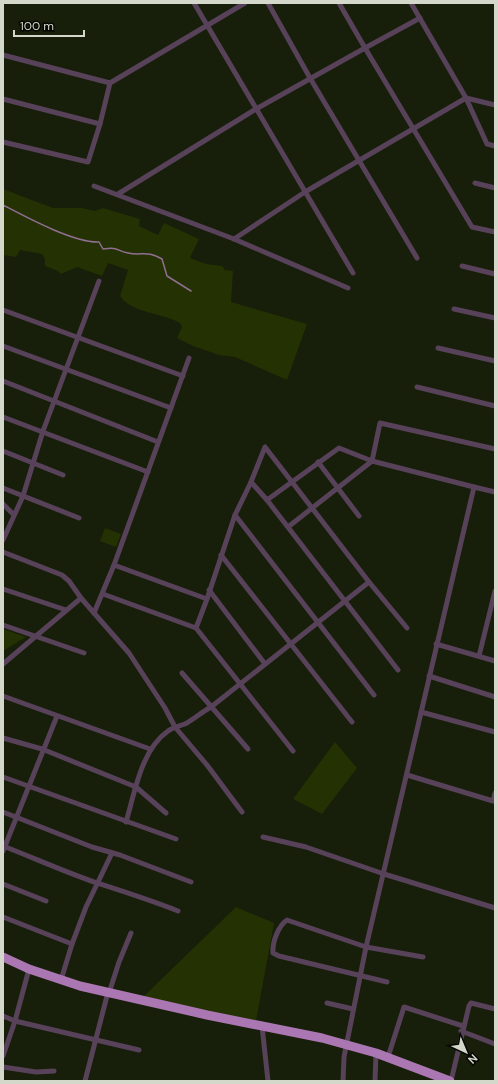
<svg xmlns="http://www.w3.org/2000/svg" width="498" height="1084" font-family="'DM Sans',sans-serif">
	<style>
		.green { fill: #243102 }
		.lines { fill: none; stroke-linecap: round; stroke-linejoin: round }
		.stream { stroke: #8f6f92; stroke-width: 1.5 }
		.street { stroke: #57425a; stroke-width: 5 }
		.highway { stroke: #ab77b2; stroke-width: 9 }
	</style>
	<rect width="100%" height="100%" fill="#171e09"/>
	<g class="green">
		<path d="M3,189L53,208H82L95,211L103,208L140,219L139,226L158,235L164,223L199,239L190,258L206,264L222,266L225,270L233,271L231,302L307,324L287,380L235,357L219,355L193,346L177,338L182,327L180,323C163,313 131,313 120,296L128,270L108,263L102,276L77,267L61,274L58,271L45,266V259L42,254L20,250L16,257L3,255Z"/>
		<polygon points="105,528 121,534 116,547 100,541"/>
		<polygon points="3,629 26,637 3,651"/>
		<polygon points="335,742 357,768 322,814 293,799"/>
		<polygon points="236,907 274,923 256,1021 193,1008 144,996"/>
	</g>
	<g class="lines">
		<path class="stream" d="M3,205C26,217 74,243 99,242L103,249C119,247 115,250 128,253C142,256 147,250 162,259L167,276L191,291"/>
		<g class="street">
			<polyline points="194,3 353,273"/>
			<polyline points="268,3 310,78 417,258"/>
			<polyline points="411,3 466,98 487,144 495,146"/>
			<polyline points="420,18 365,48 472,227 495,232"/>
			<polyline points="3,55 110,83"/>
			<polyline points="3,99 100,124"/>
			<polyline points="3,142 88,162 100,124 110,83 245,3"/>
			<polyline points="475,183 495,188"/>
			<polyline points="94,186 234,239 348,288"/>
			<polyline points="118,194 256,109 365,48 339,3"/>
			<polyline points="234,239 305,192 466,98 495,105"/>
			<polyline points="462,266 495,274"/>
			<polyline points="454,309 495,318"/>
			<polyline points="3,310 183,376"/>
			<polyline points="3,346 171,408"/>
			<polyline points="438,348 495,361"/>
			<polyline points="3,381 158,442"/>
			<polyline points="417,387 495,406"/>
			<polyline points="3,417 148,472"/>
			<polyline points="3,451 63,475"/>
			<polyline points="318,462 359,516"/>
			<polyline points="3,488 79,518"/>
			<polyline points="267,500 398,670"/>
			<polyline points="3,504 14,515"/>
			<polyline points="235,515 374,695"/>
			<polyline points="288,527 372,461 474,487"/>
			<polyline points="3,540 23,496 43,431 99,281"/>
			<polyline points="3,552 62,575 69,581 81,598"/>
			<polyline points="221,555 352,722"/>
			<polyline points="114,565 189,358"/>
			<polyline points="369,582 407,628"/>
			<polyline points="3,589 66,610"/>
			<polyline points="209,590 265,664"/>
			<polyline points="103,594 196,628 293,751"/>
			<polyline points="94,613 129,653 165,708 175,727 207,765 242,812"/>
			<polyline points="3,625 84,653"/>
			<polyline points="196,628 207,599"/>
			<polyline points="436,644 495,661"/>
			<polyline points="479,656 495,591"/>
			<polyline points="3,664 81,598 94,613 114,565 207,599 235,515 251,482 267,500 339,448 372,461 380,423 495,449"/>
			<polyline points="182,673 248,749"/>
			<polyline points="429,676 495,697"/>
			<polyline points="3,696 150,749"/>
			<polyline points="421,712 495,732"/>
			<polyline points="3,738 42,749 136,787 166,813"/>
			<polyline points="407,775 493,801 495,793"/>
			<polyline points="3,777 176,839"/>
			<polyline points="3,812 92,847 120,855 191,882"/>
			<path d="M126,822C135,792 141,750 168,731C173,727 179,726 185,724C194,719 202,712 211,707L369,582L265,447L251,482"/>
			<polyline points="263,837 306,847 384,874 495,908"/>
			<path d="M3,846C34,858 65,872 97,883C125,892 150,900 178,911"/>
			<polyline points="3,851 57,716"/>
			<polyline points="3,884 46,901"/>
			<polyline points="3,917 72,944"/>
			<polyline points="61,980 72,944 86,907 112,853"/>
			<path d="M387,982L279,956L273,953C272,943 278,926 287,920L366,947L423,957"/>
			<polyline points="109,993 119,962 131,933"/>
			<polyline points="327,1003 353,1009"/>
			<polyline points="3,1016 15,1021 139,1050"/>
			<polyline points="262,1026 268,1081"/>
			<polyline points="461,1031 495,1044"/>
			<polyline points="3,1056 15,1021 29,969"/>
			<polyline points="388,1057 404,1007 463,1026"/>
			<polyline points="3,1067 36,1072 54,1071"/>
			<polyline points="85,1081 108,992"/>
			<polyline points="343,1081 344,1057 366,947 474,487 495,492"/>
			<polyline points="375,1081 376,1053"/>
			<polyline points="451,1081 469,1006 471,1003 495,1009"/>
		</g>
		<polyline class="highway" points="3,957 29,969 80,986 207,1015 322,1038 376,1053 450,1081"/>
	</g>
	<rect width="498" height="1084" fill="none" stroke="#d3d8cb" stroke-width="8"/>
	<g transform="translate(466 1052) rotate(136)" stroke="#050702" stroke-width="3" paint-order="stroke">
	<path d="M0-3L7 15L0 10L-7 15Z" fill="#d3d8cb"/>
	<text y="-6" font-size="11" font-weight="bold" text-anchor="middle" fill="#d3d8cb">N</text>
	</g>
	<path d="M14 30v6h70v-6" fill="none" stroke="#d3d8cb" stroke-width="2"/>
	<text x="20" y="30" font-size="12" fill="#d3d8cb" stroke="#050702" stroke-width="3" paint-order="stroke">100 m</text>
</svg>
